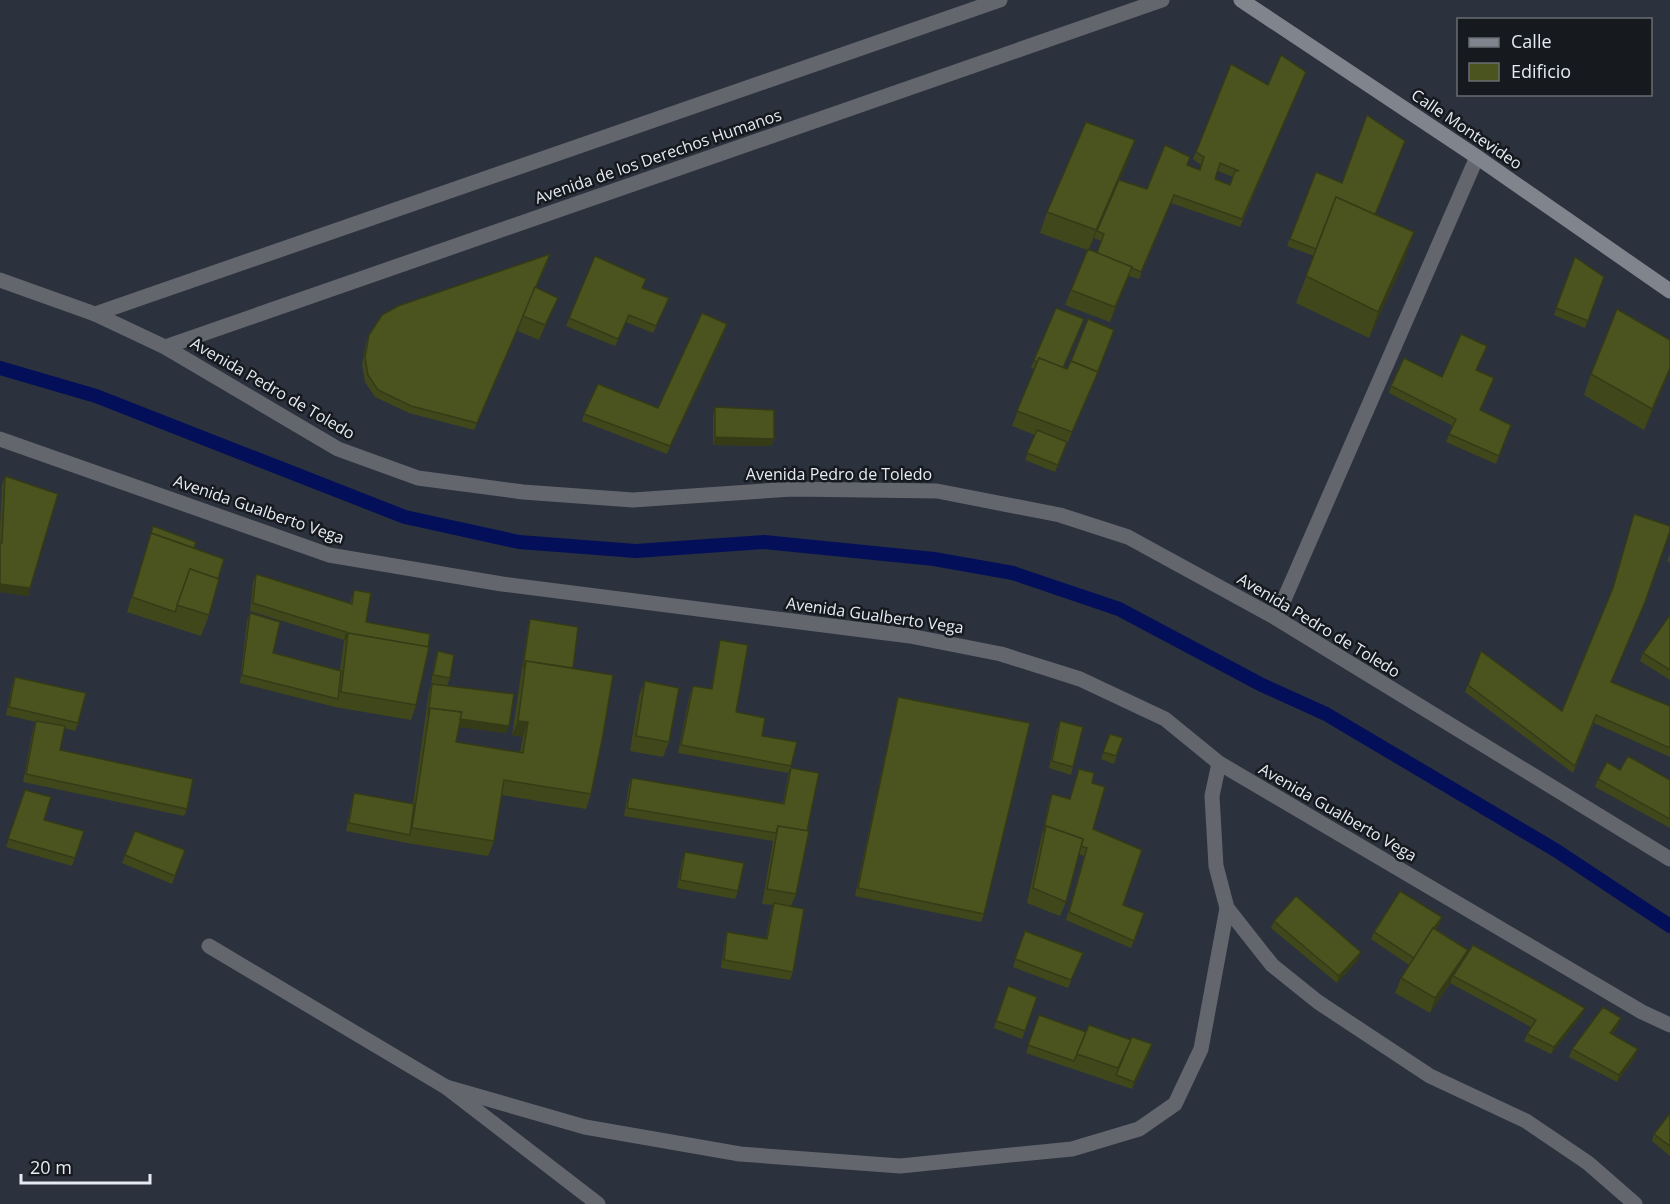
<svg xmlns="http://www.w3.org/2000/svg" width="1670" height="1204" font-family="'Open Sans',sans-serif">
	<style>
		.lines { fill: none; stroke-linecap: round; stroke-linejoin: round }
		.stream { stroke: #031059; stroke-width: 14 }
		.street { stroke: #63666c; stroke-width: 15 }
		.secondary { stroke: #7f848d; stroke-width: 15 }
		.wall { fill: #40481b; fill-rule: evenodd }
		.shaded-wall { fill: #343b16 }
		.building { fill: #4b541f; stroke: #343b16; stroke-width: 1.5; fill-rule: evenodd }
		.labels { text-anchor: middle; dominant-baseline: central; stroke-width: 5; stroke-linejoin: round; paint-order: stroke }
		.street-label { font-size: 16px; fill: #e6eaf2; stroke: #16191e }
	</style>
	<rect width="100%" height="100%" fill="#2b313d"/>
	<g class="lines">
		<polyline class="stream" points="0,368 96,396 405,517 519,542 636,551 764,542 934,559 1013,573 1119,609 1262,685 1326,714 1557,851 1670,926"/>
		<g class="street">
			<polyline points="0,280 95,314 165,347 338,449 418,478 523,492 633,500 792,489 937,491 1060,515 1128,537 1276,618 1670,859"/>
			<polyline points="95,314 1000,0"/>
			<polyline points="165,347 1162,0"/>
			<polyline points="0,439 329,555 502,584 910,636 1001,654 1080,679 1165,719 1219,763 1642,1012 1670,1025"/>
			<polyline points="1276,618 1477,157"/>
			<polyline points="1219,763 1212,796 1216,866 1227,908 1272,965 1318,1002 1430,1076 1526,1121 1588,1163 1635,1204"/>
			<polyline points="209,946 446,1087 598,1204"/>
			<polyline points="446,1087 585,1127 740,1154 900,1166 1072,1149 1139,1129 1175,1104 1201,1049 1227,908"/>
		</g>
		<polyline class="secondary" points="1241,0 1477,157 1670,291"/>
	</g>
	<g class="wall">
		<path d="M1231,64L1268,85L1306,72L1240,227L1171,203L1139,279L1129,276L1110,322L1065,305L1087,250L1040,233L1047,212L1128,161L1119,180L1147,189L1187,166L1200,170L1201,165L1193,159ZM1218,171L1233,177L1230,185L1215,179ZM1095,235L1094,238L1101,241L1097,253L1089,249Z"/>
		<polygon points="1316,172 1375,215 1405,259 1369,338 1296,303 1314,256 1287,246"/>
		<polygon points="1575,257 1604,277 1585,328 1554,315"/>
		<polygon points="548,261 536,288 552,312 539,340 518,331 520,324 474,430 409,413 375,397 365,382 362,365 366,343 369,335"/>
		<polygon points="643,289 666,306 653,333 626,322 615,346 566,326 569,318"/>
		<polygon points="725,331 667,454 582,421 584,414 658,408"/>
		<polygon points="1034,360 1063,368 1092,387 1055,472 1025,460 1035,435 1012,426 1034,369 1031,368"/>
		<polygon points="1477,370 1491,385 1480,410 1511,425 1496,464 1446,442 1453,426 1389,393 1391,386 1442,377"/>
		<polygon points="1670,371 1644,430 1584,395 1591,374"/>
		<polygon points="715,407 774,439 771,446 713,445 713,415"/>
		<polygon points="5,476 30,588 28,596 0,592 0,527 2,484"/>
		<polygon points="1634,514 1611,682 1670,706 1670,757 1594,723 1573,773 1465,692 1481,651 1562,711 1611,592"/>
		<polygon points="153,526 194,548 209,615 201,636 127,612"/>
		<polygon points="1670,554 1670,563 1667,561"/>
		<polygon points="256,574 350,604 354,590 366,622 416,705 411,720 335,707 240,683 247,620 250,613 273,653 340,670 344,640 250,611 253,582"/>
		<polygon points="1670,615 1670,680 1640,661 1643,653"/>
		<polygon points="530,619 573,668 591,794 586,809 502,795 494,841 488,856 407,843 346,831 352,800 354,793 413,804 429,691 432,684 509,726 506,733 459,727 456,742 520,752 523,737 512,735 528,627"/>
		<polygon points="720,640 736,712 762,736 791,766 788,773 678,753 690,693 693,686 711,689 718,648"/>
		<polygon points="438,651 450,678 447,686 431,683 435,659"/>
		<polygon points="15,677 78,723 75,731 64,728 60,750 187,809 184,816 23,782 33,729 36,722 6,715 12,685"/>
		<polygon points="645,681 669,742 663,757 630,751 639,696"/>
		<polygon points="898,697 984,914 981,922 855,896 896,704"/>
		<polygon points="1060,721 1073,767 1071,775 1049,768 1057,729"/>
		<polygon points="1110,734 1123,738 1114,764 1101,759"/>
		<polygon points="791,768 796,894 791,906 793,972 790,980 721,968 725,939 727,932 766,938 771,911 773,905 762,904 773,841 624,816 629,785 632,778 783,803 788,776"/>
		<polygon points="1079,769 1092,783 1093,829 1123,905 1144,913 1131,948 1066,920 1084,856 1079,854 1066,902 1060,916 1027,903 1049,802 1052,794 1070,799"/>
		<polygon points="1598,779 1670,780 1670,828 1595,787"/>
		<polygon points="25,790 44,820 84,831 72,866 6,847"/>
		<polygon points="135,831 185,850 172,884 122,863"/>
		<polygon points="685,852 738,891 735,899 677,888 682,860"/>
		<polygon points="1442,917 1439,925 1436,929 1468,950 1465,957 1582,1015 1551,1054 1524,1041 1527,1034 1531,1027 1450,983 1451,982 1430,1013 1395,993 1401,978 1409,965 1371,939 1374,932"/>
		<polygon points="1274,921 1358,960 1337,983 1271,928"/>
		<polygon points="1025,931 1083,953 1068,988 1013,967"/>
		<polygon points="1008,986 1037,997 1022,1039 994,1028"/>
		<polygon points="1039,1015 1086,1032 1150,1052 1132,1089 1026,1053"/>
		<polygon points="1618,1026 1612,1034 1635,1057 1617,1082 1569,1057 1572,1049"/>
		<polygon points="1670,1113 1670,1156 1652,1141 1654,1134"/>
	</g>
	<g class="shaded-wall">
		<polygon points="1135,140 1128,161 1088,251 1096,230"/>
		<polygon points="1414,232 1405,259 1369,338 1378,312"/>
		<polygon points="1132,267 1127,281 1110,322 1115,307"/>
		<polygon points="558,298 552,312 539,340 545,325"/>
		<polygon points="727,324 725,331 667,454 670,446"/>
		<polygon points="1114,330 1092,387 1066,447 1072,432"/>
		<polygon points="1670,368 1670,371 1644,430 1652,409"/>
		<polygon points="715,437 774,439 771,446 713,445"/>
		<polygon points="0,584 30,588 28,596 0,592"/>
		<polygon points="429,715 509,726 506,733 428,723"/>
		<polygon points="518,721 528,722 523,737 512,735"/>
		<polygon points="1442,917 1439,925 1412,966"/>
		<polygon points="1468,950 1462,965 1453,976 1451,982 1430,1013 1435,998"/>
		<polygon points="1361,952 1358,960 1337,983 1339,976"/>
		<polygon points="1585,1008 1582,1015 1551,1054 1554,1047"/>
		<polygon points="1621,1018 1618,1026 1607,1040 1610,1033"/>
		<polygon points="1152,1044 1150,1052 1132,1089 1134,1082"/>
		<polygon points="1638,1049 1635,1057 1617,1082 1619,1075"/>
	</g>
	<g class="building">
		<path d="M1281,55L1306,72L1242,219L1174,195L1141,272L1132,268V267L1097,253L1104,234L1097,231L1119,180L1147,189L1165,145L1190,157L1187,165L1200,170L1204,157L1196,152L1231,64L1268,85ZM1220,163L1239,171H1235L1230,185L1215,179Z"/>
		<polygon points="1367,115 1405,141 1375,215 1336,197 1316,249 1290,239 1316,172 1342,183"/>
		<polygon points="1086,122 1135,140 1096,230 1047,212"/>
		<polygon points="1336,197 1414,232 1378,312 1306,276"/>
		<polygon points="1088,249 1132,267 1115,307 1071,290"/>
		<polygon points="550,254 477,423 411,406 378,390 368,375 365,357 369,335 382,315 398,306"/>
		<polygon points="595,256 646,279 642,288 669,298 656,326 629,315 618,339 569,318"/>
		<polygon points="1575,257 1604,277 1588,321 1556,308"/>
		<polygon points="535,287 558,298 545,325 523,316"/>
		<polygon points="1056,308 1084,319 1063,368 1039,358 1037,362 1034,360"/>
		<polygon points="1617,309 1670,340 1670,368 1652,409 1591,374"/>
		<polygon points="702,313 727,324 670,446 584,414 598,384 658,408"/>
		<polygon points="1088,319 1114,330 1095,379 1098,372 1071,361"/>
		<polygon points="1461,334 1487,346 1476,370 1494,378 1480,410 1511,425 1499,456 1449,434 1456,419 1391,386 1404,358 1442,377"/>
		<polygon points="1039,358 1067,369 1071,361 1098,372 1072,432 1017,411"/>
		<polygon points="715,407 774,410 774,439 715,437"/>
		<polygon points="1037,430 1067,442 1058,465 1027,453"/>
		<polygon points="5,476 58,494 30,588 0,584 0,542 2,543"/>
		<polygon points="1634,514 1670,526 1670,531 1645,602 1611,682 1670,706 1670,748 1596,715 1575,766 1468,685 1481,651 1562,711 1613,588"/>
		<polygon points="153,526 196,542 194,548 151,533 149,540"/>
		<polygon points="151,533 224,559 218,579 190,569 175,612 132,597"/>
		<polygon points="190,569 219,579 209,615 177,605"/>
		<polygon points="256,574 352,604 354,590 371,593 366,622 430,634 428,647 348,633 345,640 346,632 253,603"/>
		<polygon points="250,613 280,622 273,653 341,671 338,699 242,675"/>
		<polygon points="1670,615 1670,670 1643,653"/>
		<polygon points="530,619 578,627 573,668 526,661 523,668"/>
		<polygon points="348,633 429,647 416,705 341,692"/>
		<polygon points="720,640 748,645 736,712 765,718 762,736 797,742 791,766 681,745 693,686 712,689"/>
		<polygon points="438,651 454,655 450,678 433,675"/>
		<polygon points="526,661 613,675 603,735 591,794 504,780 494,841 412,828 430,708 462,712 456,742 523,753 528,722 518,721"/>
		<polygon points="15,677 86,693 78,723 9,707"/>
		<polygon points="645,681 679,688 669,742 636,736"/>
		<polygon points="432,684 514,694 509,726 460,719 462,712 430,708 428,715"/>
		<polygon points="898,697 1030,723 984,914 858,888"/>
		<polygon points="36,721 65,726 60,750 193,779 187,809 26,774"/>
		<polygon points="1060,721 1083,727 1073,767 1052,761"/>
		<polygon points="1110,734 1123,738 1116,756 1103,752"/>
		<polygon points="1628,756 1670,780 1670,819 1598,779 1607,762 1620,770"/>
		<polygon points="791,768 819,773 807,831 778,826 776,833 627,808 632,778 784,804"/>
		<polygon points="1079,769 1094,773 1092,783 1105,787 1093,829 1142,850 1123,905 1144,913 1134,941 1069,912 1087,848 1081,846 1083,839 1046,826 1043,833 1052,794 1070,799"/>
		<polygon points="25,790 51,797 44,820 84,831 75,858 8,839"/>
		<polygon points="354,793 414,804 410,835 349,823"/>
		<polygon points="778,826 809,831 796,894 767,889"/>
		<polygon points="1046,826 1083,839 1066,902 1033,888"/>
		<polygon points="135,831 185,850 175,876 125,855"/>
		<polygon points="685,852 744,863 738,891 680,880"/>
		<polygon points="1400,891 1442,917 1434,928 1433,928 1414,958 1374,932"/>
		<polygon points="1296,896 1361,952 1339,976 1274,921"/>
		<polygon points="774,903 804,909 793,972 724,960 727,932 767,939"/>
		<polygon points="1433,928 1468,950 1435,998 1401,978"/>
		<polygon points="1025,931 1083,953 1071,980 1015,959"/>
		<polygon points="1473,945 1585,1008 1554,1047 1527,1034 1536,1020 1453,976"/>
		<polygon points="1008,986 1037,997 1025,1031 996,1021"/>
		<polygon points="1603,1007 1621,1018 1610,1033 1638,1049 1619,1075 1572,1049"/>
		<polygon points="1039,1015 1086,1032 1074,1061 1028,1045"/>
		<polygon points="1089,1025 1131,1040 1118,1068 1077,1054"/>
		<polygon points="1132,1037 1152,1044 1134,1082 1116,1075"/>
		<polygon points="1670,1113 1670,1146 1654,1134"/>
	</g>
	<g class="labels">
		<g class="street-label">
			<text transform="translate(1467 129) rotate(34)">Calle Montevideo</text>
			<text transform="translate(658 156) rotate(-19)">Avenida de los Derechos Humanos</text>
			<text transform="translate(273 388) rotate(30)">Avenida Pedro de Toledo</text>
			<text x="839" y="474">Avenida Pedro de Toledo</text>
			<text transform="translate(259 509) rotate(19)">Avenida Gualberto Vega</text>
			<text transform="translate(875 615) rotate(8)">Avenida Gualberto Vega</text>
			<text transform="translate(1319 625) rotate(31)">Avenida Pedro de Toledo</text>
			<text transform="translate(1338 812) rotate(30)">Avenida Gualberto Vega</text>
		</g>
	</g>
	<rect x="1457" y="18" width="195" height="78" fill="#16191e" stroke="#696d73" stroke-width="1.5"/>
	<rect x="1469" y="38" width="30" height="9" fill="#7f848d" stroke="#696d73" stroke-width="1.5"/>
	<text x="1511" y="48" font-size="18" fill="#e6eaf2">Calle</text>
	<rect x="1469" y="63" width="30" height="18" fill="#4b541f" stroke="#696d73" stroke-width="1.5"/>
	<text x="1511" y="78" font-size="18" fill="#e6eaf2">Edificio</text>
	<path d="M21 1174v9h129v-9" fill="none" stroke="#e6eaf2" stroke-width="3"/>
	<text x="30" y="1174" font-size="18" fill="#e6eaf2" stroke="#16191e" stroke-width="4.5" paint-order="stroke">20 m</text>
</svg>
